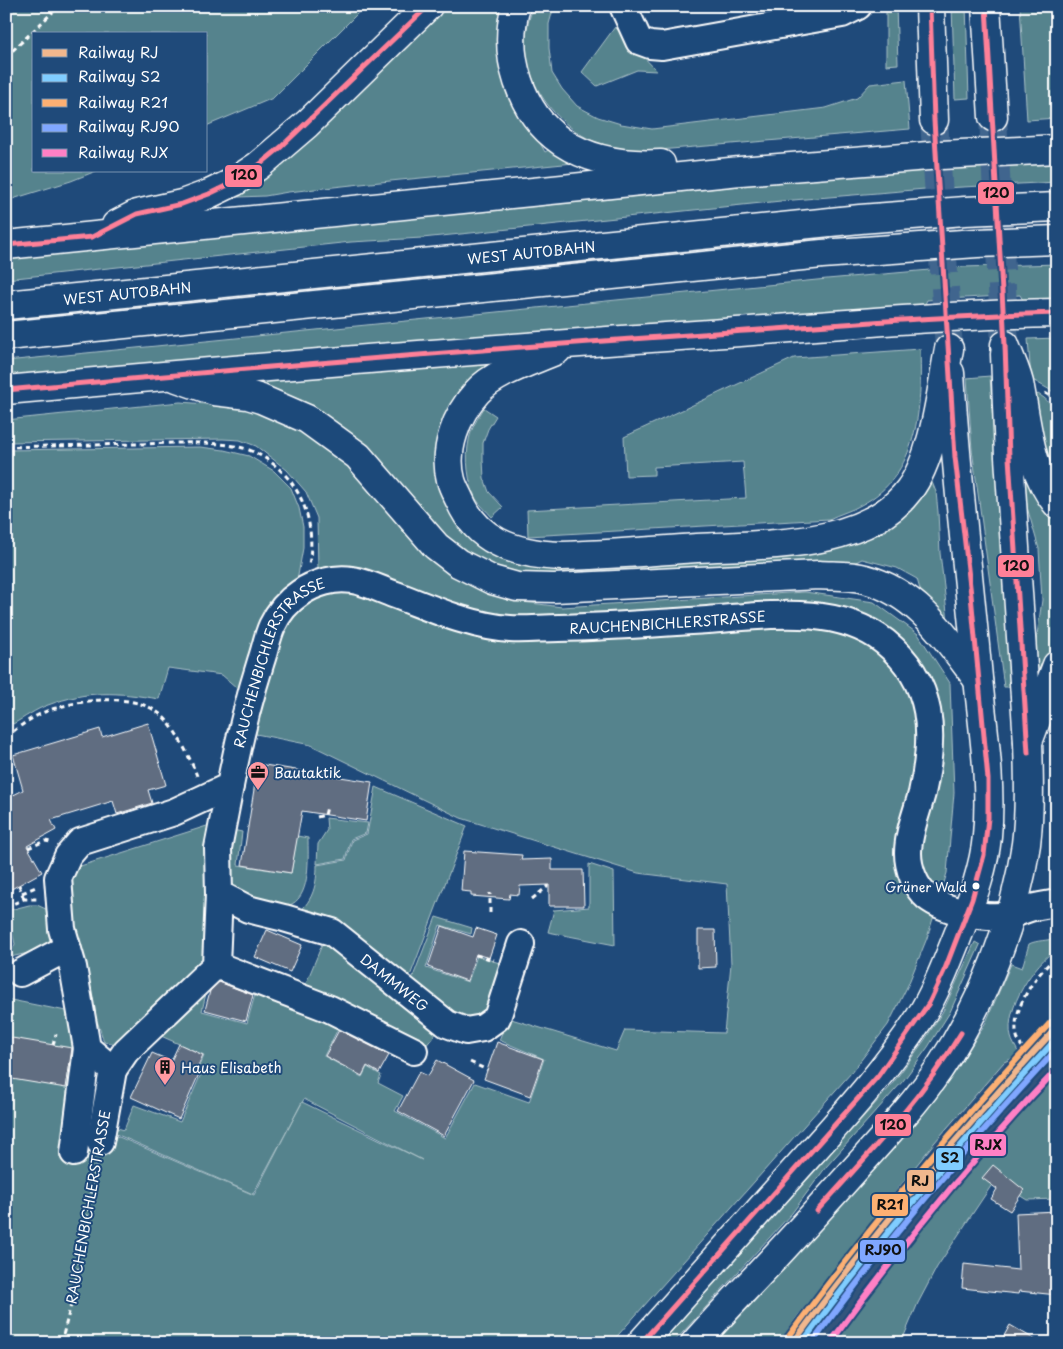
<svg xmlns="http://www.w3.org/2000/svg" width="1063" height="1349" font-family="'Playpen Sans',sans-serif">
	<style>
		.built { fill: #33547c }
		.green { fill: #55838d; stroke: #aac1c6 }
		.building { fill: #616d81; stroke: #fff }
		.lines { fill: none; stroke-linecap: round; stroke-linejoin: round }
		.major-tunnel { stroke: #41658e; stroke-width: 28; stroke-dasharray: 28 14; stroke-linecap: butt }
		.minor-casing { stroke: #fff; stroke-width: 30 }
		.major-casing { stroke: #fff; stroke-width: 31 }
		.highway-casing { stroke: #fff; stroke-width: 31 }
		.path { stroke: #fff; stroke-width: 3; stroke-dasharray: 5 4; stroke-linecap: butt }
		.minor { stroke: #1f4a7a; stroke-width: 26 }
		.major { stroke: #1f4a7a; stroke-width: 28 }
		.highway { stroke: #1f4a7a; stroke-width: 28 }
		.bus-1-casing { stroke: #1f4a7a; stroke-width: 9 }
		.bus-1 { stroke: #ff8098; stroke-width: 5 }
		.rail-1-casing { stroke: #1f4a7a; stroke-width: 10 }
		.rail-2-casing { stroke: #1f4a7a; stroke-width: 10 }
		.rail-3-casing { stroke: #1f4a7a; stroke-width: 10 }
		.rail-4-casing { stroke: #1f4a7a; stroke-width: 10 }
		.rail-5-casing { stroke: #1f4a7a; stroke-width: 10 }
		.rail-1 { stroke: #f1b78d; stroke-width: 6 }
		.rail-2 { stroke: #80cdff; stroke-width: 6 }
		.rail-3 { stroke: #fdb073; stroke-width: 6 }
		.rail-4 { stroke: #80a7ff; stroke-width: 6 }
		.rail-5 { stroke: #ff80c5; stroke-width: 6 }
		.bus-dot { fill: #fff; stroke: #1f4a7a; stroke-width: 2 }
		.labels { text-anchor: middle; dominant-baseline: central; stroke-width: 4; stroke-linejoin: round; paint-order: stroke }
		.bus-label { font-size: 13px; fill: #fff; stroke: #1f4a7a; text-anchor: end }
		.street-label { font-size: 14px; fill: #fff; stroke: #1f4a7a }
		.poi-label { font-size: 14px; fill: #fff; stroke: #1f4a7a; text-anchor: start }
		.line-badge { stroke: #1f4a7a; stroke-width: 2 }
		.pale-badge-label { font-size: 14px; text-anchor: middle; font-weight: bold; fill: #111 }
	</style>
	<rect width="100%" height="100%" fill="#1f4a7a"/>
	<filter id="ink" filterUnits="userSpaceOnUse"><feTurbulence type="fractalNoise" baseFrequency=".02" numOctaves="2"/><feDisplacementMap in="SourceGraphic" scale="10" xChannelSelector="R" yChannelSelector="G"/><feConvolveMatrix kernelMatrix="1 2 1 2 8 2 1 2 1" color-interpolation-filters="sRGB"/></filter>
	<g filter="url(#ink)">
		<polygon class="built" points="1057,1014 1057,1063 1036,1086 1031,1096 969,1164 903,1244 828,1343 779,1343 797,1317 934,1143 1004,1062 1013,1058 1018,1052"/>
		<g class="green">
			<polygon points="6,6 365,6 273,98 206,126 206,34 34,34 34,171 96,171 71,181 6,201"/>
			<polygon points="444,6 506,6 515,98 545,152 557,145 584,162 370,183 288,192 265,196 239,197 226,195 394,56"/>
			<path d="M534,6H554L549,24V48L552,73L562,89L577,106L598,117L621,124L652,129L826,108L857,98L870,84L906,80L910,129L647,151C628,150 609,148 591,140C542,116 510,59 534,6Z"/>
			<polygon points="886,6 896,6 898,64 886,65"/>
			<polygon points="952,6 966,6 969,98 955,99"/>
			<polygon points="1020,6 1057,6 1057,118 1027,120"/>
			<polygon points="615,27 657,71 637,70 597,86 582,72"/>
			<polygon points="1057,162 1057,182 925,189 781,201 422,238 351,242 6,279 6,259 910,169"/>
			<polygon points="1057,264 1057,300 1023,300 1020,295 927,300 924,306 6,378 6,361 827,279 964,267"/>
			<polygon points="1057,338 1057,394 1031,379 1028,339"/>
			<path d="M920,349C922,407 919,475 861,505C851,511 839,514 829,519L528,536L527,510L746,498L743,462L654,467V475L626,476L624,437L794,358Z"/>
			<polygon points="494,363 442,429 479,540 798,552 926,480 932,482 936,492 938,512 940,553 948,621 943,613 921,593 917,579 897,568 862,559 850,565 567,578 510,573 483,564 455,545 247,384 254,381"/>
			<polygon points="990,376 1010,687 1004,687 972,449 967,378"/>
			<path d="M1038,394C1045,398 1051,403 1054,411C1060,425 1057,469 1057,486L1049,472L1031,400Z"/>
			<polygon points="180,402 246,407 313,437 354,470 390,514 438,565 507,600 562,607 805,592 874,602 918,634 950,683 954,793 947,873 927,938 908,985 888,1025 851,1073 611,1343 6,1343 6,999 76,1013 102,1065 98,1128 254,1195 302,1102 422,1160 304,1099 253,1194 109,1131 111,1126 124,1130 134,1105 180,1122 201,1074 196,1072 204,1055 152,1032 210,976 202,1011 247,1023 258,984 341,1023 324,1056 362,1077 367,1067 381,1075 378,1083 403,1096 395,1111 445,1138 475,1083 529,1102 544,1059 499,1040 508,1018 616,1051 625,1030 724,1033 731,964 727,884 638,873 461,818 311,745 251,733 275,641 318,570 317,518 306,492 287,470 256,446 240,440 223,439 6,442 6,420"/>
			<path d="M484,408L496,416L488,429L483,443V460L484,478L489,492L503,507L492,517C487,511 480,505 476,499C468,483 465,458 469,440C471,428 478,418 484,408Z"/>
			<path d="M200,447L224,450L249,456L274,471L291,488L299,508L303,527V548L297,581L245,695L222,675L168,668L159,699C117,692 88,690 48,705C36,709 24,718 13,724L6,719V450Z"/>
			<polygon points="1023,469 1057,514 1057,646 1041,678 1035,677 1034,656 1042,600 1039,549 1027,507"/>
			<path d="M376,787L467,826L407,984L299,912C313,900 317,884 317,865L346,860L352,840L367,834Z"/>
			<polygon points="326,818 368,823 366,833 351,839 345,859 317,864 318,844 327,830"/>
			<polygon points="210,825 208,958 118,1044 104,1042 71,940 67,888 74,868"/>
			<path d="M228,829L242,832L238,865L291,873L297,836L308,838C308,856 311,894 292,904C287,907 281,908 277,909L229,890Z"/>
			<polygon points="589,864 614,872 615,945 548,932 554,910 589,907"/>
			<polygon points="29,905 37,905 48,910 55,940 37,951 6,958 6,951 12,950 15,944 11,928 8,928 6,911"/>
			<polygon points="436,917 472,928 471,934 440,925 426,968 468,982 477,956 506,965 490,1015 464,1024 409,987"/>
			<polygon points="326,935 442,1026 425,1047 302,993"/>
			<path d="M1057,938V949C1034,963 1004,1009 1011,1037C1012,1042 1016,1047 1018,1052L1013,1058L1004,1062L934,1143L797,1317L779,1343H713L927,1107L954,1074L986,1022L1011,964L1022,968L1029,944C1037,940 1047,941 1057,938Z"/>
			<polygon points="975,942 980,945 950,1012 928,1047 903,1081 826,1167 792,1213 673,1343 661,1343 890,1087 924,1041 943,1011"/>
			<path d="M1047,1073L1057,1085V1199L1027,1200L995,1180L937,1267L918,1303L901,1343H828C891,1256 959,1175 1031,1096L1036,1086Z"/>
		</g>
		<g class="building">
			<polygon points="148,723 166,785 148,790 152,803 117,814 113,801 51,820 56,830 27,846 42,872 6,892 6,799 23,790 13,755 100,729 102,737"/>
			<polygon points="258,764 372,782 366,821 302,811 291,873 242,865"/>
			<polygon points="464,851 522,855 521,860 552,859 552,870 583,870 584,906 549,906 549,885 520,886 519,895 510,894 509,899 471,896 471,892 461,891"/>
			<polygon points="442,926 473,937 476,928 497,935 489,958 476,954 467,981 428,967"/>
			<polygon points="267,930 302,945 290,972 255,957"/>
			<polygon points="698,930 715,930 716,967 698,968"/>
			<polygon points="219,982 253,995 246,1021 205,1010 210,991"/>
			<polygon points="339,1030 389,1055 379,1073 367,1066 362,1076 325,1056"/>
			<polygon points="6,1037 72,1048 66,1088 6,1078"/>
			<polygon points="497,1042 543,1059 530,1096 484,1079"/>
			<polygon points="179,1044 203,1055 195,1072 199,1074 179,1119 131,1097 152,1053 171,1061"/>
			<polygon points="437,1060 474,1080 444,1136 398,1111 419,1072 428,1076"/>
			<polygon points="993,1165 1024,1190 1010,1211 991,1199 997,1189 982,1178"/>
			<polygon points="1057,1211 1057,1236 1054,1237 1057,1295 1019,1291 1018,1294 962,1288 964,1264 1018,1270 1016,1213"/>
			<polygon points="1010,1325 1041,1343 1000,1343"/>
		</g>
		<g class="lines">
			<g class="major-tunnel">
				<polyline points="993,117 1005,345"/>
				<polyline points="934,120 949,349"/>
			</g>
			<g class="minor-casing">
				<g id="minor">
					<polyline points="623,6 639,41 650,45 662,46 842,14 858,6"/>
					<path id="s1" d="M219,894L248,909L284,918L332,932L447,1024L466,1031L483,1028L497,1018L521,944"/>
					<polyline points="216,965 330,1009 414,1051"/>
					<polyline points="20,973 67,948"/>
					<polyline points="113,1070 126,1051 216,965 219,894 218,848 230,786"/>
					<path id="s2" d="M100,1142L113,1070L87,1048L73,967L62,929L58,878L68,856L80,842L174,812L230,786C238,744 248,702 261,661C265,650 267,637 272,626C278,613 288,601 300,593C314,583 335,577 352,580C366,582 380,589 393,594C431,608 469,626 510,629C526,630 543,628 559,628C608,627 657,623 707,620C764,616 836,603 885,642C935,682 935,736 922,793C917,812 908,833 908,853C908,868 915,887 927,897C946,912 986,919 1009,915C1015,914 1021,911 1027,909C1036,906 1047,905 1057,903"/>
					<polyline points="74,1153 87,1048"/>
				</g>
			</g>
			<g class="major-casing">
				<g id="major">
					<polyline points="930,6 934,120"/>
					<polyline points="986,6 993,117"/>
					<path d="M641,1343C689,1290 736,1237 783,1184C830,1131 880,1079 919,1019C936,992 948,960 960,930C972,899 984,869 987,836C992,783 983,730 978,678C969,576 956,475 950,373"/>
					<path d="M695,1343C725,1309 757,1277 788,1243C811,1218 834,1193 857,1167C885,1136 915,1104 939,1069C983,1003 1015,922 1026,844C1030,811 1029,776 1028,742L1009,457L1005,354"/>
				</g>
			</g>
			<g class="highway-casing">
				<g id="highway">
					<path d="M516,6C502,54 520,113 562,142C591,161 628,166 661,164"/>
					<polyline points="116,225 137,214 182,204 209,194 234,182 258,166 307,124 428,6"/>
					<polyline points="6,245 740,171 941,155 1057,149"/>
					<path id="s3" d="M6,305L860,219L965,211L1057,207"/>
					<polyline points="6,336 822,254 977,243 1057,240"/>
					<path d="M1005,345C1010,359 1018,374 1020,388C1028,429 1030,471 1057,504"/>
					<path d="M557,350C532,361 495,372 477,392C456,415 443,450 451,480C453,488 457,494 460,501C468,519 480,533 498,542C517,552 539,555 561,556C606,555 651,551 697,548C763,544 865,549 909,490C935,456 941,390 949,349"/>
					<path d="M177,378L214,391L248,395L261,399L307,419L358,456L436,546L458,563L492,580L517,587L554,588L819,575C835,576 851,575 865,579C918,593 947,639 978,680"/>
					<path d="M6,390C245,368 484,349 724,333C835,325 946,315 1057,313"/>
					<polyline points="1028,742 1057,665"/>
				</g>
			</g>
			<g class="path">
				<polyline points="6,57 59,6"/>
				<polyline points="1045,393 1055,399 1057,403"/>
				<path d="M6,447C49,446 92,445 136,444C168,444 228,438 256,453C299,475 317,519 309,565"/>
				<path d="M6,737C21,725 37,713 56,708C86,699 134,693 160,714C174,724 191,760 197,776"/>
				<polyline points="317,817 325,815 327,807"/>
				<polyline points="28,848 45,841 52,842"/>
				<polyline points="19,885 24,899"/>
				<polyline points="22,893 36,887"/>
				<polyline points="532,899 547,887 547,885"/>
				<polyline points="6,907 24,899 38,899"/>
				<polyline points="490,913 490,893"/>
				<polyline points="476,955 494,960"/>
				<polyline points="53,1045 56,1034"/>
				<path d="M1023,1048C1001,1022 1035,973 1057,957"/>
				<polyline points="470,1062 487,1070"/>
				<polyline points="1055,1076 1057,1077"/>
				<polyline points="61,1343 73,1297 97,1162"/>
			</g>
			<use href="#minor" class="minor"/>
			<use href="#major" class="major"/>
			<use href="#highway" class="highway"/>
			<g class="bus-1-casing">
				<g id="bus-1">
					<polyline points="986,6 1005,345 1009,457 1028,753"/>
					<polyline points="6,245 92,237 137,214 182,204 209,194 234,182 258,166 281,147 428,6"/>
					<path d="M6,390C238,369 470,350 703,334C821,326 938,316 1057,313"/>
					<path d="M817,1211C869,1154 921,1099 961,1033"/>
					<polyline points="641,1343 878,1076 929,1003 945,969 972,899 984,855 988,818 988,779 971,595 955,457 934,120 930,6"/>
				</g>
			</g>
			<use href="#bus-1" class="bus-1"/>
			<g class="rail-1-casing">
				<path id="rail-1" d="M793,1343C874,1232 964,1128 1057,1027"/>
			</g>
			<g class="rail-2-casing">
				<path id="rail-2" d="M802,1343C881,1236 967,1136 1057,1038"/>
			</g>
			<g class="rail-3-casing">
				<path id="rail-3" d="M787,1339C868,1227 958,1123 1051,1022"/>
			</g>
			<g class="rail-4-casing">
				<path id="rail-4" d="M812,1343C887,1240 970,1143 1057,1049"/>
			</g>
			<g class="rail-5-casing">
				<path id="rail-5" d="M830,1343C900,1247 975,1155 1057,1069"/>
			</g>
			<use href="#rail-1" class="rail-1"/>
			<use href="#rail-2" class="rail-2"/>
			<use href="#rail-3" class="rail-3"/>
			<use href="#rail-4" class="rail-4"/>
			<use href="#rail-5" class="rail-5"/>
		</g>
	</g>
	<defs>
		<g id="office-pin" transform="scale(1.125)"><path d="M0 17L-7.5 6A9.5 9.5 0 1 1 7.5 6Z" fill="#ff9aa2" stroke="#1f4a7a"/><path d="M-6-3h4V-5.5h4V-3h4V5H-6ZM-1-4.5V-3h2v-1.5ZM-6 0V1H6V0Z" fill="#111"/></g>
		<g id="building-pin" transform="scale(1.125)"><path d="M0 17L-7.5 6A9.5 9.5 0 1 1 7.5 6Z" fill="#ff9aa2" stroke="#1f4a7a"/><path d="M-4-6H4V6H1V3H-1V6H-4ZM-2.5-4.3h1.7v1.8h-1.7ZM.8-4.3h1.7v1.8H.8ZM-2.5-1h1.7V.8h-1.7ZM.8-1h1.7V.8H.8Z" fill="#111"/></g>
	</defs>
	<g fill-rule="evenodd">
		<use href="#office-pin" x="258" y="772"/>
		<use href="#building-pin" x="165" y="1067"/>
	</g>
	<circle class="bus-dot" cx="976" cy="886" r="4.5"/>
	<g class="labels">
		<g class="bus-label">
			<text x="967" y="886">Grüner Wald</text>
		</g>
		<g class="street-label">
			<text stroke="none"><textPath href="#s3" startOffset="528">WEST AUTOBAHN</textPath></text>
			<text stroke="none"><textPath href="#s3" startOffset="122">WEST AUTOBAHN</textPath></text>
			<text stroke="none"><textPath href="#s2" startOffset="1071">RAUCHENBICHLERSTRASSE</textPath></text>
			<text stroke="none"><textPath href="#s2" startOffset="621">RAUCHENBICHLERSTRASSE</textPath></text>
			<text stroke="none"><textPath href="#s1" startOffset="200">DAMMWEG</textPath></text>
			<text transform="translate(88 1207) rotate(-80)">RAUCHENBICHLERSTRASSE</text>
		</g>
		<g class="poi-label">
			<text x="274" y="772">Bautaktik</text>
			<text x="181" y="1067">Haus Elisabeth</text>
		</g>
	</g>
	<g class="line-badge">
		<rect x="224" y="164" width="39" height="24" rx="5" fill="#ff8098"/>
		<rect x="977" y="181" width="38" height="24" rx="5" fill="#ff8098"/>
		<rect x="997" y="554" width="38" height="24" rx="5" fill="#ff8098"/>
		<rect x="874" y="1113" width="38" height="24" rx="5" fill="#ff8098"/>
		<rect x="969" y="1133" width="38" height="24" rx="5" fill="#ff80c5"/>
		<rect x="935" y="1147" width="29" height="24" rx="5" fill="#80cdff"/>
		<rect x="906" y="1169" width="29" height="24" rx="5" fill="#f1b78d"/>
		<rect x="871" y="1193" width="38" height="24" rx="5" fill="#fdb073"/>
		<rect x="859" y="1239" width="47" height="24" rx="5" fill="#80a7ff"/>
	</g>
	<g class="pale-badge-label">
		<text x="244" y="180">120</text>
		<text x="996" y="198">120</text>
		<text x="1016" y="571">120</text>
		<text x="893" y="1130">120</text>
		<text x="988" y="1150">RJX</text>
		<text x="950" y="1163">S2</text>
		<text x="920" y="1186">RJ</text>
		<text x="890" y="1210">R21</text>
		<text x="883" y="1255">RJ90</text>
	</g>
	<rect width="1063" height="1349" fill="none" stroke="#1f4a7a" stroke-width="25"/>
	<rect x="12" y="12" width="1038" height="1324" fill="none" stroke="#fff" stroke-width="2" filter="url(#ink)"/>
	<rect x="32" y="32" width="175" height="140" fill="#1f4a7a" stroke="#7992af"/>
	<rect x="42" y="49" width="25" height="8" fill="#f1b78d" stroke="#7992af"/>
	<text x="78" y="58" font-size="15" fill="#ffffff">Railway RJ</text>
	<rect x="42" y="74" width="25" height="8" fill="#80cdff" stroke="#7992af"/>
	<text x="78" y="82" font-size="15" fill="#ffffff">Railway S2</text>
	<rect x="42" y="99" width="25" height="8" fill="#fdb073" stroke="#7992af"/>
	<text x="78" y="108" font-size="15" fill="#ffffff">Railway R21</text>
	<rect x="42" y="124" width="25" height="8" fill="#80a7ff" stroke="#7992af"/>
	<text x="78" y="132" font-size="15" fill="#ffffff">Railway RJ90</text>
	<rect x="42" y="149" width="25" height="8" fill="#ff80c5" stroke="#7992af"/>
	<text x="78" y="158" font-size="15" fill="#ffffff">Railway RJX</text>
</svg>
